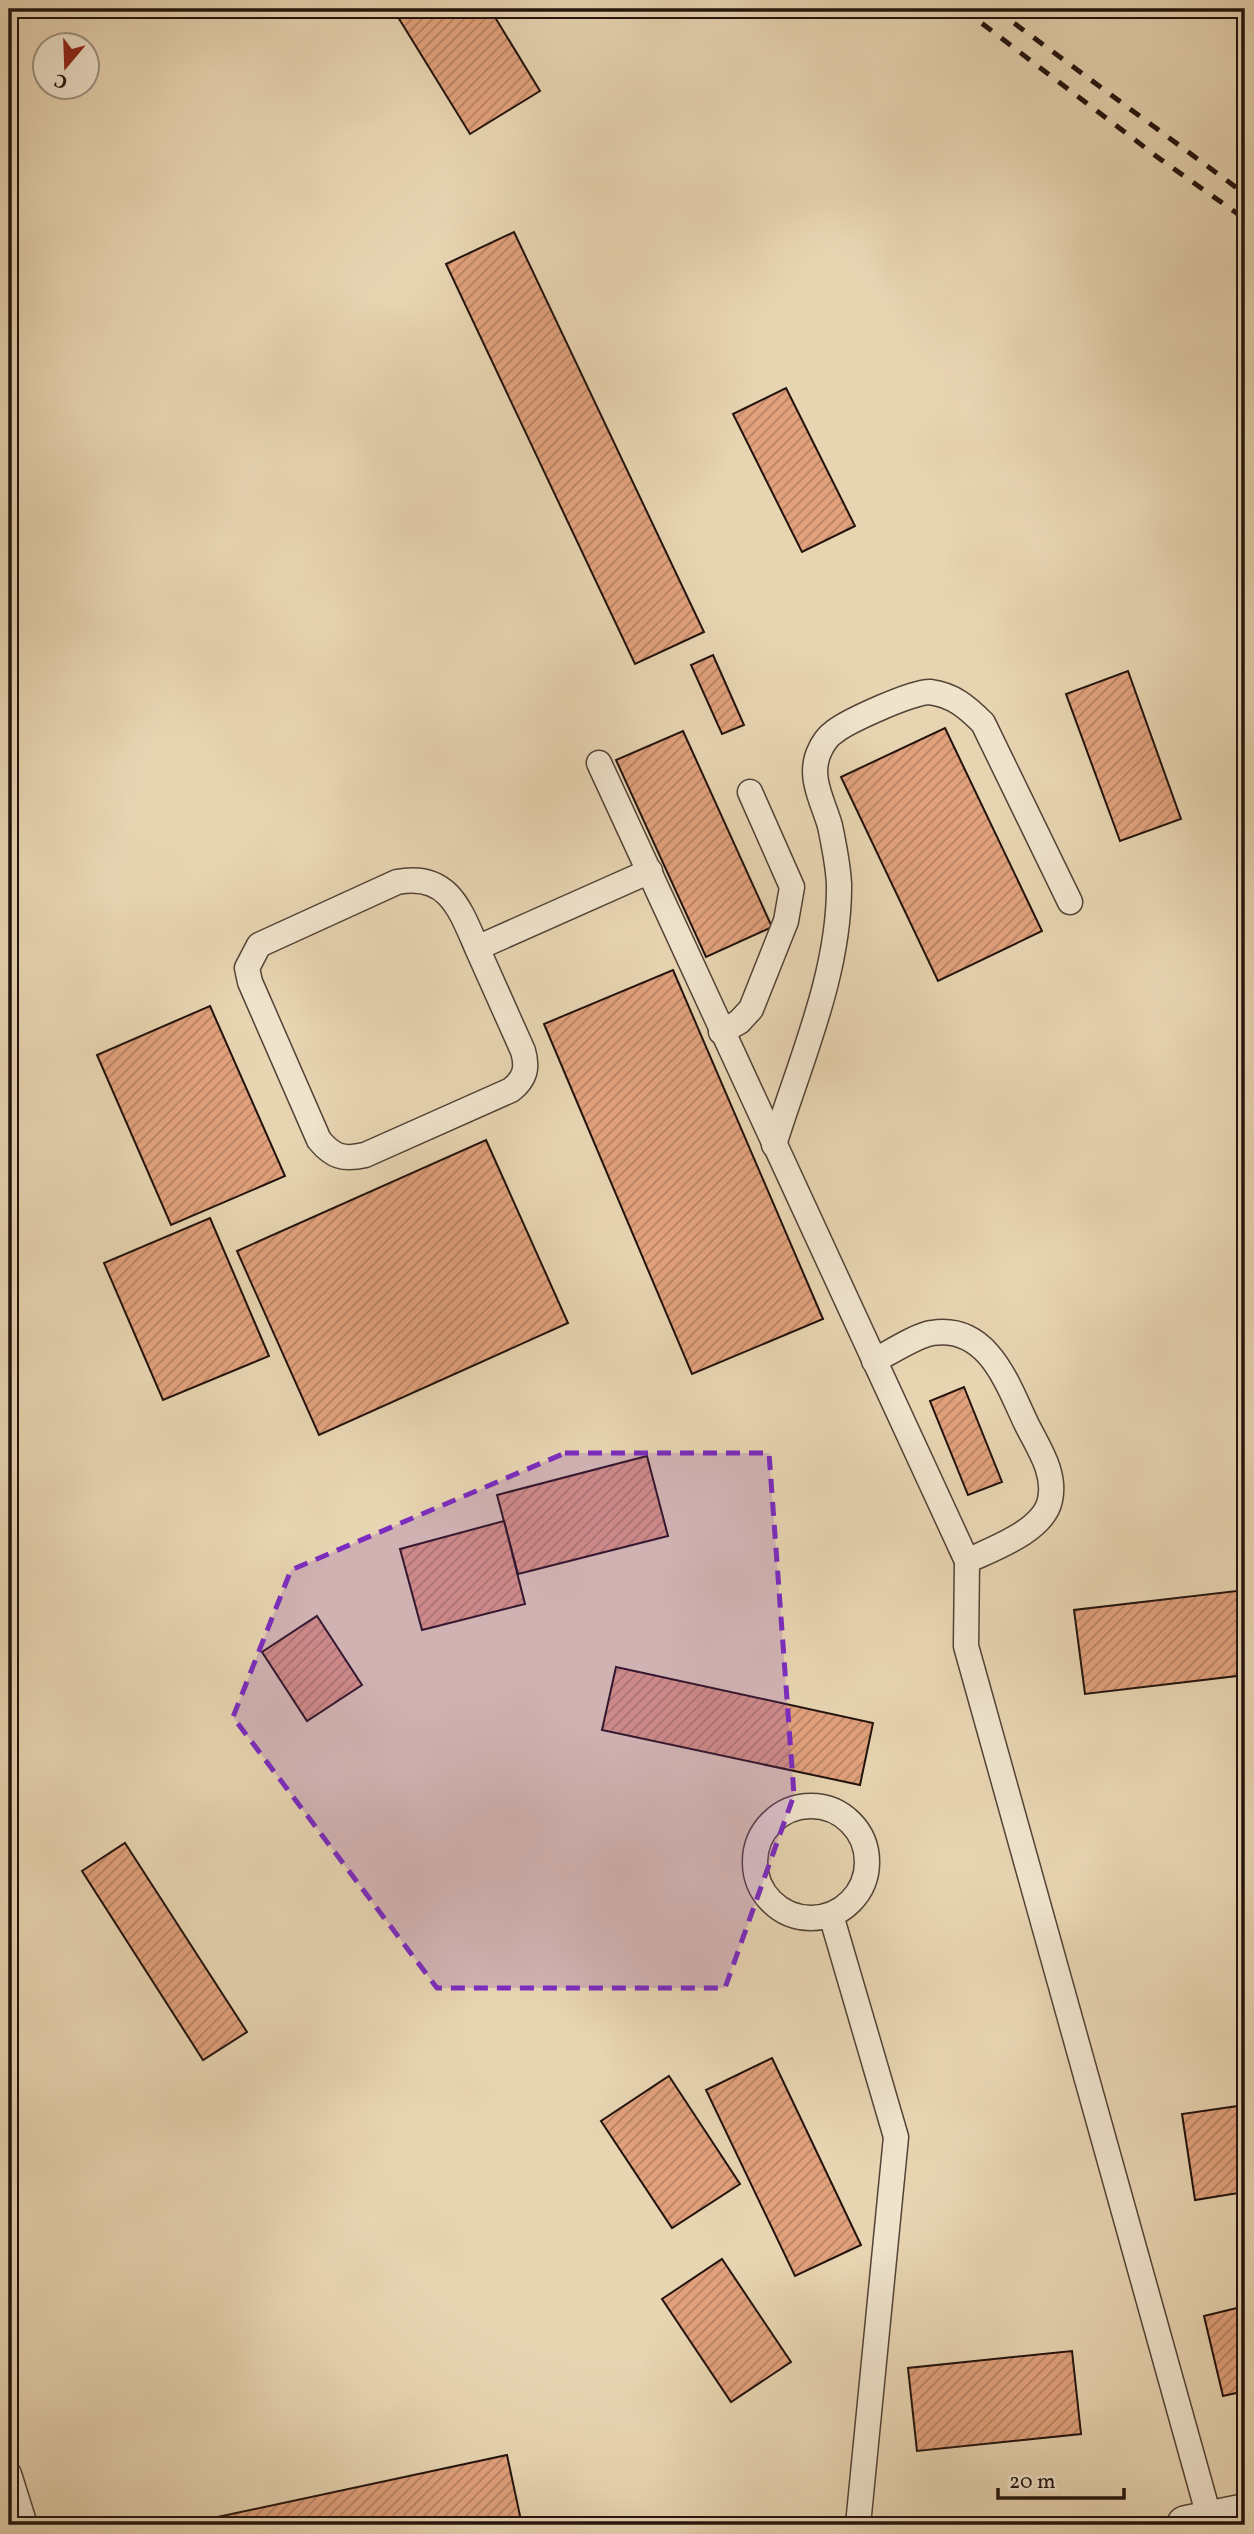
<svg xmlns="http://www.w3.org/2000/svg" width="1254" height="2534" font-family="Vollkorn,serif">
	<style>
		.building { fill: url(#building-hatch); stroke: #22130d; stroke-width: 2 }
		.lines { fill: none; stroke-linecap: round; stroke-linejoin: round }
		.lane-casing { stroke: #534336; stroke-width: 27 }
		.street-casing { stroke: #534336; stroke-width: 41 }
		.lane { stroke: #efe3cc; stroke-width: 24 }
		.street { stroke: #efe3cc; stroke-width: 38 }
		.rail { stroke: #22130d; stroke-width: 5; stroke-dasharray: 12 12; stroke-linecap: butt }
		.marked { fill: #7b2cbf; fill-opacity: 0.2; stroke: #7b2cbf; stroke-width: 5; stroke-dasharray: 14 9; stroke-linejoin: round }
	</style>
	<defs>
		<pattern id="building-hatch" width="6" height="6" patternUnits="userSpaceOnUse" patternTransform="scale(1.75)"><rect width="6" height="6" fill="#e1a17c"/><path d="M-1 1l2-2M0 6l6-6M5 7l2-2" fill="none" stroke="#b68264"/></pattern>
	</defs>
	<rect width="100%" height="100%" fill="#e7d4b1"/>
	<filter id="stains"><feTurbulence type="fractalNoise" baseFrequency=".00286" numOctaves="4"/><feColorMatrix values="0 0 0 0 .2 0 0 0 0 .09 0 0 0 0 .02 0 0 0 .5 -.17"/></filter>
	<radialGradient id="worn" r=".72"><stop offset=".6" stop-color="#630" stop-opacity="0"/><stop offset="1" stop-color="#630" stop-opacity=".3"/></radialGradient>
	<g class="building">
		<polygon points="393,9 490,9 540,91 470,134"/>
		<polygon points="514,232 704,632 635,664 446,264"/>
		<polygon points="786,388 855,526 802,552 733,414"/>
		<polygon points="713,655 744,725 722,734 691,665"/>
		<polygon points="1128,671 1181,819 1120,841 1066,694"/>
		<polygon points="945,728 1042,931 938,981 841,777"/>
		<polygon points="683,731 772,927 706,957 616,760"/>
		<polygon points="673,970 823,1319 692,1374 544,1024"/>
		<polygon points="210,1006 285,1176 171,1225 97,1055"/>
		<polygon points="486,1140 568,1323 319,1435 237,1251"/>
		<polygon points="210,1218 269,1356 163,1400 104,1263"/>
		<polygon points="964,1387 1002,1482 968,1495 930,1401"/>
		<polygon points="647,1456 668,1536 518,1574 497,1495"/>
		<polygon points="504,1521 525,1604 422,1630 400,1549"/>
		<polygon points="1245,1590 1245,1675 1085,1694 1074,1610"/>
		<polygon points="317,1616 362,1685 307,1721 262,1652"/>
		<polygon points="616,1667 873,1723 860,1785 602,1730"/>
		<polygon points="125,1843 247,2032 203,2060 82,1871"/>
		<polygon points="772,2058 861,2245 795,2276 706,2090"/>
		<polygon points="669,2076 740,2184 672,2228 601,2121"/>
		<polygon points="1245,2105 1245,2192 1195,2200 1182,2114"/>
		<polygon points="722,2259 791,2362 731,2402 662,2299"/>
		<polygon points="1245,2306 1245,2391 1223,2396 1204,2316"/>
		<polygon points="1072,2351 1081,2434 917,2451 908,2368"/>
		<polygon points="507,2455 522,2525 180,2525"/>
	</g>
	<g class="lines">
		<g class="lane-casing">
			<g id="lane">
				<polyline points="599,763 967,1561 966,1646 1210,2520"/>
				<path d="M477,948C460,909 448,872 397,882L259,945L247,968L250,982L319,1140C333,1157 344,1160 365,1155L511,1090C525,1079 528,1068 523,1051L477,948L650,871"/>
				<polyline points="721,1032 739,1022 751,1009 786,921 792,887 750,792"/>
				<path d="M774,1145C800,1061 840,973 839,884C838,864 834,845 830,826C823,801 807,776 820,750C822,745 828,736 833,733C845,722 914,691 930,692C953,695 967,707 983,723L1070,902"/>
				<path d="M874,1361C889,1353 917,1335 932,1333C989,1324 1008,1386 1027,1425C1039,1449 1056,1473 1050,1500C1044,1531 992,1549 967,1561"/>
				<circle cx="811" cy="1862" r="56"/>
				<polyline points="831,1915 896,2137 858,2525"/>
				<polyline points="9,2474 25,2525"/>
			</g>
		</g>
		<g class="street-casing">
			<polyline id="street" points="1186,2525 1245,2513"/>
		</g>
		<use href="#lane" class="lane"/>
		<use href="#street" class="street"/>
		<g class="rail">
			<polyline points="963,9 1160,159 1245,219"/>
			<polyline points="995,9 1245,194"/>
		</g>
	</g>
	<path class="marked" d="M565,1453H769L794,1795L725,1988H437L233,1717L291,1570Z"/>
	<rect width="1254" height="2534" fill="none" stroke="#e7d4b1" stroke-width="35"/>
	<rect x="10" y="10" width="1233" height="2513" fill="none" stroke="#22130d" stroke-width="3.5"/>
	<rect x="18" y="18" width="1219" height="2499" fill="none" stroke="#22130d" stroke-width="2"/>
	<g transform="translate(66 66) rotate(199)"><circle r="33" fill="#efe3cc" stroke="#9d9080" stroke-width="2"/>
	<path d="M0-5L12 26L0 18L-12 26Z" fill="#8f2418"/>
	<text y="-10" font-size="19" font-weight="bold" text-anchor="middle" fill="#22130d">С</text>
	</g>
	<path d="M998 2488v10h126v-10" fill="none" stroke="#22130d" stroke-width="3.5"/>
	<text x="1009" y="2488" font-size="21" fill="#22130d" stroke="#efe3cc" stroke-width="5" paint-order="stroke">20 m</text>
	<rect width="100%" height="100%" filter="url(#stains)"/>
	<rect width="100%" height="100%" fill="url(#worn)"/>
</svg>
